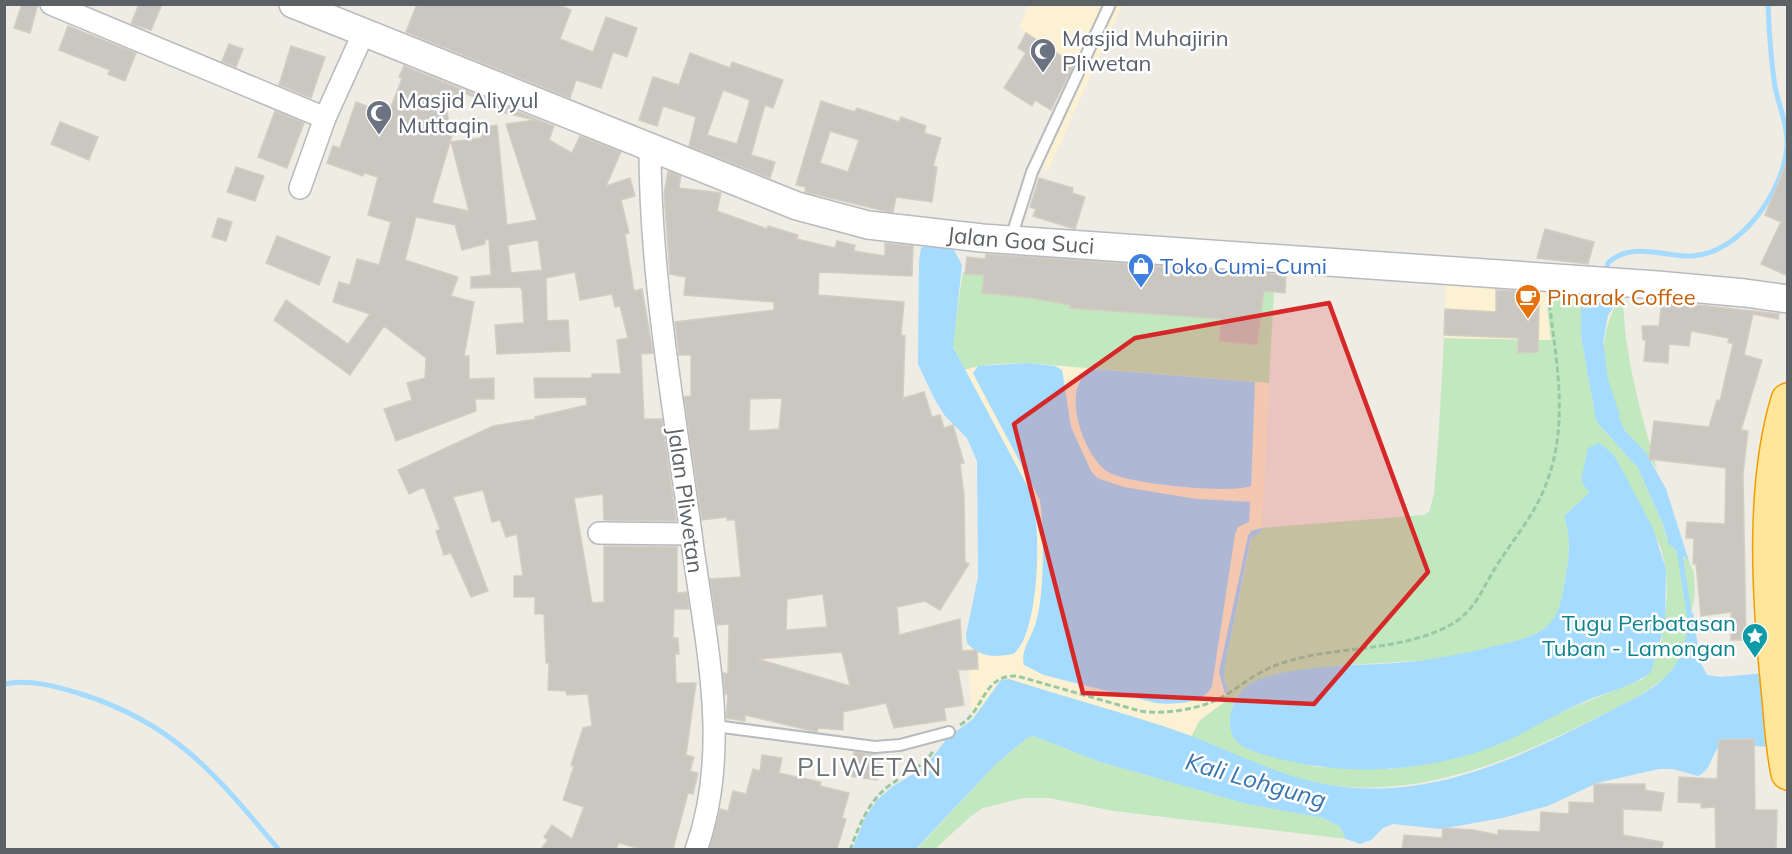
<svg xmlns="http://www.w3.org/2000/svg" width="1792" height="854" font-family="Mulish,sans-serif">
	<style>
		.green { fill: #c1e8bf; fill-rule: evenodd }
		.sand { fill: #fcf1d2 }
		.water { fill: #a4dbff }
		.lines { fill: none; stroke-linecap: round; stroke-linejoin: round }
		.stream { stroke: #a4dbff; stroke-width: 5 }
		.building { fill: #cac7c1; stroke: #d4cec2; stroke-width: 1.5; fill-rule: evenodd }
		.service-casing { stroke: #b7babf; stroke-width: 14 }
		.minor-casing { stroke: #b7babf; stroke-width: 24 }
		.tertiary-casing { stroke: #b7babf; stroke-width: 30 }
		.trunk-casing { stroke: #f39e00; stroke-width: 36 }
		.path { stroke: #98c9a5; stroke-width: 3; stroke-dasharray: 6 3; stroke-linecap: butt }
		.service { stroke: #fff; stroke-width: 10 }
		.minor { stroke: #fff; stroke-width: 21 }
		.tertiary { stroke: #fff; stroke-width: 27 }
		.trunk { stroke: #ffe69a; stroke-width: 33 }
		.marked { fill: #d62828; fill-opacity: 0.2; stroke: #d62828; stroke-width: 4.5; stroke-linejoin: round }
		.labels { text-anchor: middle; dominant-baseline: central; stroke-width: 5; stroke-linejoin: round; paint-order: stroke }
		.worship-label { font-size: 22px; fill: #5b616d; stroke: #fff; text-anchor: start }
		.street-label { font-size: 22px; fill: #5c6165; stroke: #fff }
		.shop-label { font-size: 22px; fill: #366cbe; stroke: #fff; text-anchor: start }
		.food-label { font-size: 22px; fill: #c56008; stroke: #fff; text-anchor: start }
		.culture-label { font-size: 22px; fill: #0d838f; stroke: #fff; text-anchor: end }
		.water-label { font-size: 24px; font-style: italic; fill: #3a76ad; stroke: #fff }
		.quarter-label { font-size: 26px; letter-spacing: 1.5px; fill: #6d7377; stroke: #fff }
	</style>
	<rect width="100%" height="100%" fill="#efece4"/>
	<g class="green">
		<polygon points="1212,270 1275,274 1269,383 1027,363 994,364 964,370 952,343 963,272 1006,277"/>
		<path d="M1545,288L1581,290V336L1596,421L1638,468L1662,522L1666,537L1678,553L1689,561L1694,572L1695,594L1683,654L1669,675L1641,695C1535,749 1424,809 1301,780C1263,771 1227,752 1191,737L1198,722L1222,704L1228,690L1224,679L1225,666L1252,536L1261,532L1262,528L1424,515L1429,512L1434,494L1438,445L1444,338L1550,340ZM1600,443L1614,455L1661,548L1666,569L1667,597L1661,645L1643,679L1437,762L1390,769L1318,767L1249,750L1231,731C1230,718 1231,702 1240,692C1266,664 1387,664 1427,660C1451,657 1475,651 1498,646C1516,641 1540,636 1552,621C1561,610 1563,593 1565,578C1569,556 1572,538 1564,516L1589,493Z"/>
		<path d="M1623,293C1623,352 1641,413 1657,469C1647,455 1633,444 1624,429C1598,388 1595,333 1623,293Z"/>
		<polygon points="1034,736 1097,761 1153,777 1247,804 1323,818 1340,827 1346,839 1114,811 1049,798 1023,798 983,808 971,816 935,849 916,850 996,764 1027,738"/>
	</g>
	<g class="sand">
		<polygon points="1029,5 1122,5 1048,171 1029,162 1034,149 1044,142 1079,66 1019,28"/>
		<polygon points="1446,283 1545,288 1551,340 1444,338"/>
		<path d="M978,366L973,375L1040,500C1045,530 1044,590 1037,619C1034,631 1028,643 1023,654L1034,671C1067,682 1185,722 1210,691L1235,534L1238,527L1249,522L1251,503L1247,500C1218,499 1112,496 1093,474C1084,464 1070,429 1068,415C1066,401 1066,387 1064,374L1055,366L1095,369C1057,381 1084,456 1107,472C1124,483 1238,497 1252,484L1255,382L1269,383L1262,528L1251,531L1248,536L1219,672L1225,694L1224,702L1201,718L1191,737L1009,679L998,683L972,720L967,643C980,658 995,657 1013,654L1023,642L1032,613L1037,525L1032,496L964,370Z"/>
	</g>
	<g class="water">
		<path d="M927,243L946,244L954,250L962,265L953,347L1029,489C1043,517 1040,635 1013,654C995,657 980,658 967,643L966,635L978,577L977,461L967,438L945,416L934,398L918,364L919,261L921,248Z"/>
		<polygon points="1581,290 1623,293 1608,315 1602,349 1610,397 1625,431 1646,453 1666,489 1689,561 1669,544 1662,522 1638,468 1596,421 1581,336"/>
		<path d="M1027,363L1055,366L1062,370L1071,427L1091,471L1097,478L1124,487L1196,499L1250,502L1249,522L1238,527L1235,534L1212,686C1204,704 1173,705 1156,703L1044,675L1024,665C1020,652 1031,638 1035,625C1045,598 1044,529 1040,500L973,373L978,366Z"/>
		<path d="M1095,369L1255,382L1251,486C1230,494 1131,484 1110,473C1084,460 1056,381 1095,369Z"/>
		<path d="M1600,443L1614,455L1652,526L1666,569L1665,625L1651,672C1631,688 1602,693 1579,704C1556,714 1535,727 1513,738C1440,772 1353,778 1276,758C1260,753 1236,750 1231,731C1227,715 1235,694 1248,685C1281,665 1355,666 1394,663C1429,661 1462,654 1495,646C1512,642 1534,638 1547,626C1560,615 1562,596 1565,580C1569,556 1572,539 1564,516L1589,493L1581,480L1588,448Z"/>
		<polygon points="1262,528 1261,532 1251,538 1225,666 1224,679 1228,690 1225,694 1219,672 1248,536 1251,531"/>
		<path d="M1693,611L1700,662L1707,675L1721,677L1765,673L1781,747L1721,745C1710,754 1713,769 1698,776L1673,769H1659L1597,783L1548,806L1502,818L1441,829L1393,824L1383,828L1371,840L1360,844L1346,839L1340,827L1323,818L1247,804L1153,777L1097,761L1034,736L1027,738L996,764L916,849L852,850L865,818L877,800L893,786L925,767L948,737L972,720L1001,680L1009,679C1061,696 1114,710 1166,727C1248,754 1298,794 1392,788C1481,782 1563,735 1641,695C1686,668 1679,654 1693,611Z"/>
	</g>
	<g class="lines">
		<g class="stream">
			<path d="M1605,274L1608,263C1630,241 1665,257 1692,256C1740,254 1785,190 1787,145C1788,126 1779,106 1775,87C1771,60 1769,32 1768,4"/>
			<polyline points="1601,343 1605,378 1617,415"/>
			<polyline points="1679,549 1691,625"/>
			<path d="M4,684C31,679 55,686 81,694C175,723 218,777 279,850"/>
		</g>
	</g>
	<g class="building">
		<polygon points="22,4 38,4 30,33 14,28"/>
		<polygon points="139,4 162,4 151,30 131,24"/>
		<polygon points="417,4 556,4 571,10 560,39 593,52 606,17 637,28 627,57 613,52 601,88 576,80 570,98 406,32"/>
		<polygon points="68,26 136,53 125,81 108,74 110,70 59,50"/>
		<polygon points="1026,33 1074,64 1051,110 1035,100 1032,106 1004,88 1026,53 1018,48"/>
		<polygon points="229,44 243,49 236,67 222,61"/>
		<polygon points="291,46 325,57 311,98 279,85"/>
		<path d="M690,53L730,68L732,62L783,80L773,108L765,105L751,155L775,162L770,178L689,146L696,117L663,106L657,126L639,120L653,77L679,85ZM723,90L750,100L737,144L707,135Z"/>
		<path d="M404,66L554,126L549,140L572,153L580,136L621,152L606,186L630,178L635,196L621,200L629,233L625,234L634,291L642,289L653,353L641,354L644,419H662L676,521L604,520L603,494L574,498L592,603L604,602V546L677,547V593L687,592L689,609H674L673,638H678L679,654H675L676,683H696L686,755L694,757L690,771L698,773L693,794L688,793L673,849H641L619,843L616,849H541L548,840L544,837L552,825L572,839L584,807L563,800L574,766L571,765L583,728L592,726L588,694L567,695L566,691L548,690L549,663H546L544,614H535V597H514V576H523L517,534L506,537L500,520L492,522L483,490L453,497L488,591L471,597L451,553L444,555L436,531L440,529L424,487L409,494L398,470L493,426L536,419L535,417L587,405L586,397L535,398L534,378H592V374H621L617,340L628,338L620,306L615,307L612,294L580,300L575,272L546,278L547,321L568,320L570,351L497,354L495,325L524,323L522,290L520,287L471,288V277L491,275L489,240L485,239V244L462,250L455,225L416,217L405,260L458,277L451,296L474,302L464,356H469V379L494,378V399H475L476,411L396,441L384,409L412,400L407,383L425,378L426,358L384,326L350,375L274,320L286,300L348,344L370,314L333,302L339,282L350,285L357,259L379,265L391,222L368,215L378,177L364,173L363,176L327,163L333,146L340,148L356,102L388,114L402,79L399,77ZM459,91L492,104L490,109L535,120L506,124L537,220L507,225L497,125L485,127L481,138L451,142L469,211L432,203L453,132H448L449,125L445,98L456,101ZM538,240L542,270L511,273L508,245Z"/>
		<path d="M821,101L855,112L857,108L899,122L901,117L926,126L924,133L941,138L933,166L937,167L932,202L896,197L893,212H889L805,192L806,187L796,185ZM830,131L859,140L848,172L820,163Z"/>
		<polygon points="275,111 304,123 287,168 258,157"/>
		<polygon points="60,122 98,137 89,160 51,144"/>
		<polygon points="1787,162 1788,163 1788,276 1761,264 1781,222 1765,215"/>
		<polygon points="236,167 264,176 255,201 227,192"/>
		<path d="M668,171L681,176L679,188L721,193L717,211L767,229L768,226L798,235L797,239L835,248L837,241L855,245L854,251L885,256V243L913,246L912,276L819,272L818,295L904,302L901,335L905,336L903,398L924,392L932,417L940,415L944,428L953,425L964,463L960,464L964,495L965,562L969,564L940,610L925,601L897,607L899,635L960,619L962,651L977,650L978,669L958,670L964,705L944,708L946,720L894,728L886,703L843,712V730L818,728L817,732L745,715V721L726,718L728,694H725L723,673L728,674L729,624L717,625L710,579L741,577L735,520H727V517L702,520L684,397L691,396V355H679L675,322L774,310V302L684,295L686,277L670,274L664,194ZM782,398L779,429L749,431L750,399ZM823,594L827,627L786,630L787,599ZM842,652L850,686L758,659Z"/>
		<polygon points="1039,178 1073,188 1072,193 1085,197 1075,229 1033,216 1036,209 1030,207"/>
		<polygon points="218,218 232,222 226,241 212,237"/>
		<polygon points="1545,229 1594,242 1588,264 1537,258"/>
		<polygon points="277,236 330,257 319,285 266,263"/>
		<polygon points="986,254 1286,275 1285,293 1264,291 1257,345 1219,341 1221,319 1070,308 1070,305 1032,298 982,293 984,275 965,274 967,257 985,259"/>
		<polygon points="1496,290 1517,291 1517,304 1539,304 1538,352 1518,353 1518,338 1444,335 1445,309 1496,312"/>
		<polygon points="1662,301 1779,314 1778,319 1753,314 1744,355 1762,360 1741,430 1748,431 1743,473 1746,640 1731,640 1731,612 1701,616 1696,564 1693,564 1694,538 1686,538 1687,522 1725,524 1726,468 1649,459 1654,421 1709,427 1717,400 1720,401 1733,344 1728,342 1729,338 1691,331 1689,346 1669,344 1668,363 1644,361 1646,340 1643,340 1642,326 1659,326"/>
		<polygon points="1754,739 1755,810 1777,810 1776,849 1716,849 1715,807 1701,808 1701,803 1678,802 1679,777 1717,779 1719,740"/>
		<polygon points="854,752 881,756 877,780 850,776"/>
		<polygon points="762,755 782,758 779,773 821,782 820,786 849,793 842,818 846,819 837,849 709,849 720,809 728,811 733,791 746,794 753,769 760,771"/>
		<polygon points="1594,784 1645,784 1645,790 1664,793 1661,811 1623,809 1623,835 1663,842 1662,849 1402,849 1404,835 1442,838 1443,828 1474,830 1498,835 1498,830 1540,832 1541,812 1569,814 1569,802 1594,803"/>
	</g>
	<g class="lines">
		<g class="service-casing">
			<g id="service">
				<polyline points="1011,238 1032,172 1110,4"/>
				<polyline points="715,726 875,747 900,745 949,732"/>
			</g>
		</g>
		<g class="minor-casing">
			<g id="minor">
				<polyline points="51,4 325,118"/>
				<path d="M650,148C650,282 676,417 693,549C707,649 731,752 696,850"/>
				<polyline points="300,188 325,118 363,34"/>
				<polyline points="599,533 691,534"/>
			</g>
		</g>
		<g class="tertiary-casing">
			<g id="tertiary">
				<path id="s1" d="M293,4L797,206L868,225L982,238L1657,285L1745,293L1788,299"/>
			</g>
		</g>
		<g class="trunk-casing">
			<path id="trunk" d="M1788,400C1762,486 1769,598 1778,687C1781,715 1782,745 1788,773"/>
		</g>
		<g class="path">
			<path d="M960,725C985,710 982,675 1017,676L1140,711C1165,715 1202,709 1224,696C1242,685 1259,671 1279,664C1327,647 1381,652 1430,634C1475,618 1476,598 1499,562C1513,540 1530,520 1541,496C1571,432 1557,368 1549,300"/>
			<path d="M850,850C859,826 869,800 890,785C907,772 922,769 934,750"/>
		</g>
		<use href="#service" class="service"/>
		<use href="#minor" class="minor"/>
		<use href="#tertiary" class="tertiary"/>
		<use href="#trunk" class="trunk"/>
	</g>
	<path class="marked" d="M1329,303L1428,572L1314,704L1083,693L1014,424L1135,338Z"/>
	<defs>
		<g id="mosque-pin" transform="scale(1.35)"><path d="M0 17L-7.5 6A9.5 9.5 0 1 1 7.5 6Z" fill="#6b7280" stroke="#fff"/><path d="M3.5-4.9A6 6 0 1 0 3.5 4.9A5 5 0 1 1 3.5-4.9Z" fill="#fff"/></g>
		<g id="shop-pin" transform="scale(1.35)"><path d="M0 17L-7.5 6A9.5 9.5 0 1 1 7.5 6Z" fill="#3f7fe0" stroke="#fff"/><path d="M-5-2.5h2.3a2.7 3.5 0 0 1 5.4 0H5L5.5 6h-11ZM-1.5-2.5h3a1.5 2.3 0 0 0-3 0Z" fill="#fff"/></g>
		<g id="cafe-pin" transform="scale(1.35)"><path d="M0 17L-7.5 6A9.5 9.5 0 1 1 7.5 6Z" fill="#e8710a" stroke="#fff"/><path d="M-5.5-4.5H6V0H3Q3 3.5 0 3.5H-2.5Q-5.5 3.5-5.5 0ZM3-3.2v2h1.7v-2ZM-6 4.5H4V6H-6Z" fill="#fff"/></g>
		<g id="sight-pin" transform="scale(1.35)"><path d="M0 17L-7.5 6A9.5 9.5 0 1 1 7.5 6Z" fill="#0f9aa8" stroke="#fff"/><path d="M0-6L1.8-2.2L6-1.7L2.9 1.2L3.7 5.4L0 3.3L-3.7 5.4L-2.9 1.2L-6-1.7L-1.8-2.2Z" fill="#fff"/></g>
	</defs>
	<g fill-rule="evenodd">
		<use href="#mosque-pin" x="1043" y="51"/>
		<use href="#mosque-pin" x="379" y="113"/>
		<use href="#shop-pin" x="1141" y="266"/>
		<use href="#cafe-pin" x="1528" y="297"/>
		<use href="#sight-pin" x="1755" y="636"/>
	</g>
	<g class="labels">
		<g class="worship-label">
			<text x="1062" y="38">Masjid Muhajirin<tspan x="1062" dy="25">Pliwetan</tspan></text>
			<text x="398" y="100">Masjid Aliyyul<tspan x="398" dy="25">Muttaqin</tspan></text>
		</g>
		<g class="street-label">
			<text stroke="none"><textPath href="#s1" startOffset="770">Jalan Goa Suci</textPath></text>
			<text transform="translate(686 500) rotate(82)">Jalan Pliwetan</text>
		</g>
		<g class="shop-label">
			<text x="1160" y="266">Toko Cumi-Cumi</text>
		</g>
		<g class="food-label">
			<text x="1547" y="297">Pinarak Coffee</text>
		</g>
		<g class="culture-label">
			<text x="1736" y="623">Tugu Perbatasan<tspan x="1736" dy="25">Tuban - Lamongan</tspan></text>
		</g>
		<g class="water-label">
			<text transform="translate(1256 780) rotate(16)">Kali Lohgung</text>
		</g>
		<g class="quarter-label">
			<text x="870" y="766">PLIWETAN</text>
		</g>
	</g>
	<rect width="1792" height="854" fill="none" stroke="#5c6165" stroke-width="12"/>
</svg>
